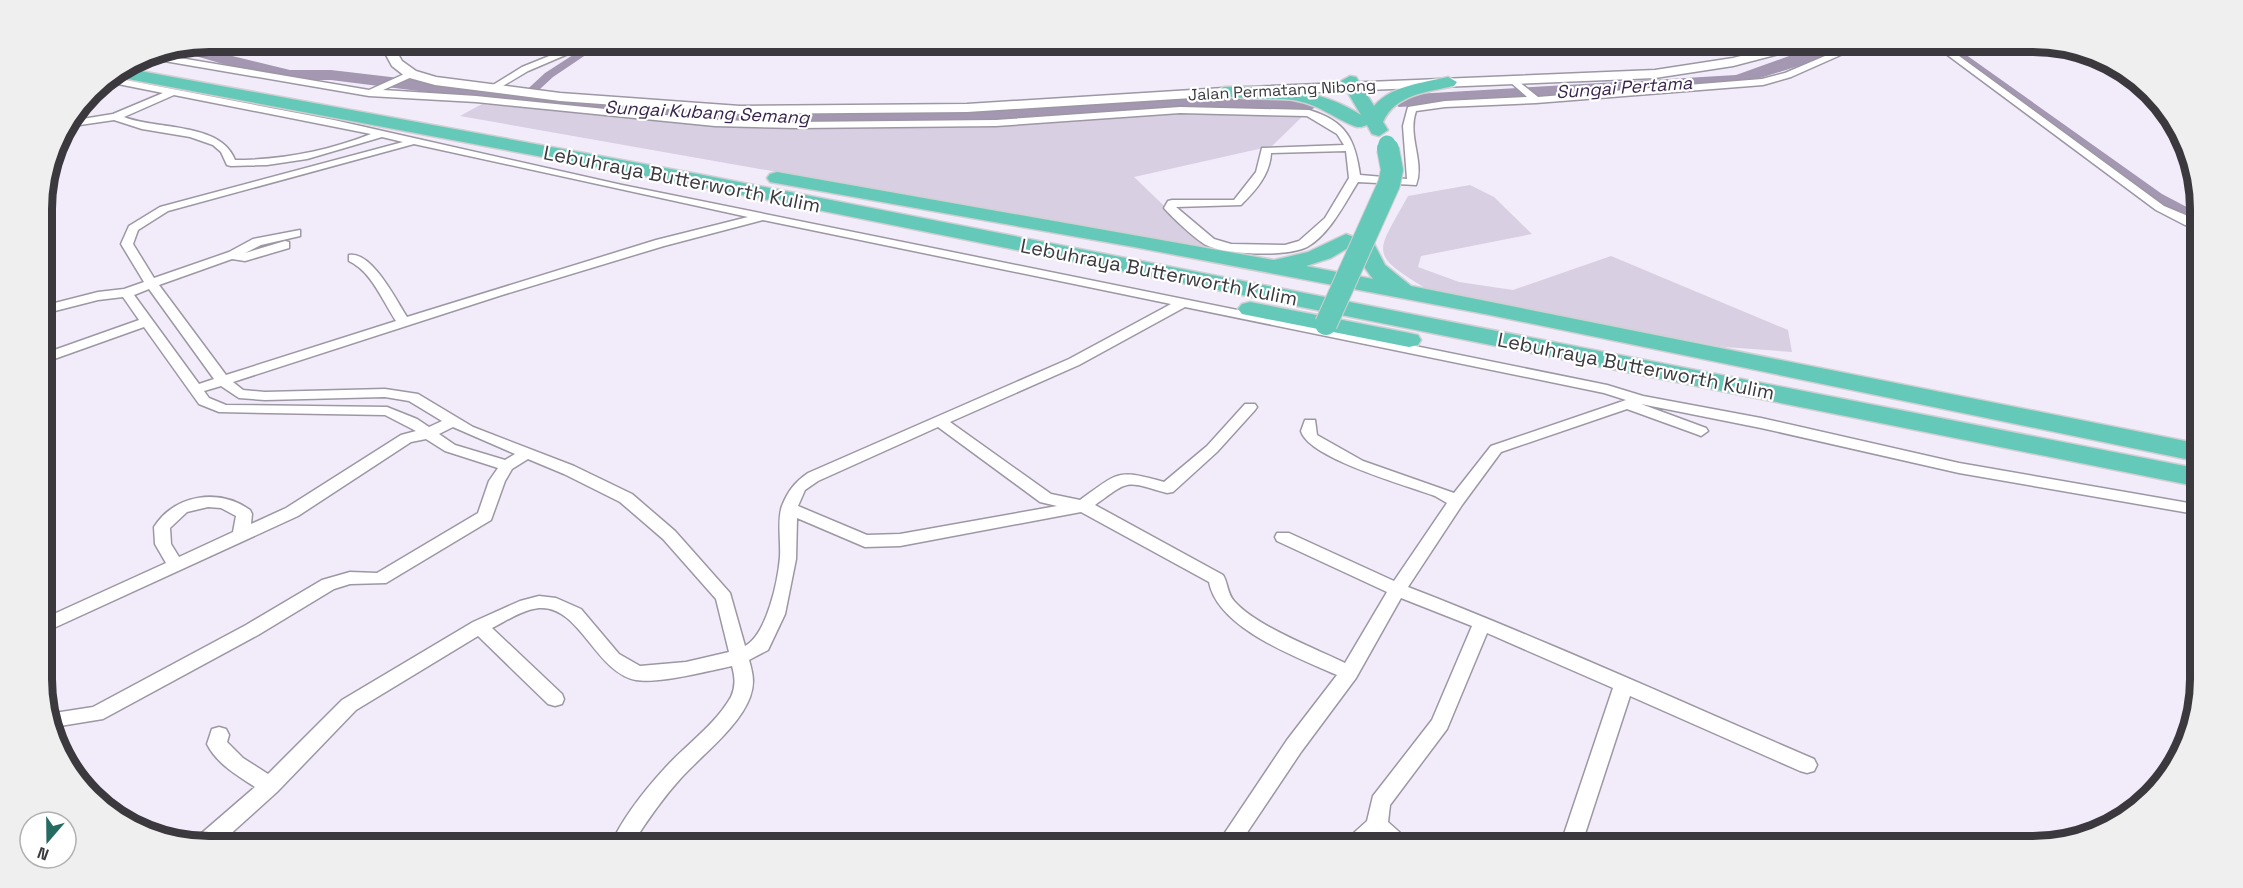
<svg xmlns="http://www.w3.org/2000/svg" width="2243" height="888" font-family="'Space Grotesk',sans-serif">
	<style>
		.green { fill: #d8cfe2 }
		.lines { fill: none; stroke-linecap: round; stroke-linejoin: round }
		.canal { fill: #a397b2; fill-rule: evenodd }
		.river { fill: #a397b2; fill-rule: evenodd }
		.street-casing { stroke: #9d97a4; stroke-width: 3 }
		.secondary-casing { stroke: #9d97a4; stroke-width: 3 }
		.highway-casing { stroke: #d0cfd1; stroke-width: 3 }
		.street { fill: #fff; fill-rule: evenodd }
		.secondary { fill: #fff; fill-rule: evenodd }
		.highway { fill: #64c9b9; fill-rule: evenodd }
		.highway-bridge-far1-casing { stroke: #d0cfd1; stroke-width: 20; stroke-linecap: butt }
		.highway-bridge-casing { stroke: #d0cfd1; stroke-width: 24; stroke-linecap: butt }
		.highway-bridge-far1 { stroke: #64c9b9; stroke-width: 17 }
		.highway-bridge { stroke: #64c9b9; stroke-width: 22 }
		.labels { text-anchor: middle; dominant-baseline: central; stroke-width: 4.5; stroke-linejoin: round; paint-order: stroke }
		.far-street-label { font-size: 16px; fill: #3b393e; stroke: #fff }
		.far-water-label { font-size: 18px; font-style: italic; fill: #39254c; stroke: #fff }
		.street-label { font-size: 20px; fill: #3b393e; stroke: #fff }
		.rim { fill: none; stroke: #3b393e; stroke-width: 8 }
	</style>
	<rect width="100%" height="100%" fill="#f2ecfa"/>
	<g class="green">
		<polygon points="482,104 732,126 884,128 1034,124 1181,112 1304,115 1272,146 1134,177 1208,248 460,116"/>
		<path d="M1470,185L1494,197L1532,234L1421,256L1418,267L1459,282L1513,290L1611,256L1788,330L1792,352L1724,347L1430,291C1368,253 1375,256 1408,196Z"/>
	</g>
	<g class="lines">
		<g class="canal">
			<polygon points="593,42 605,42 553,77 527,101 519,101 519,97 545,73"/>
			<polygon points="1937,42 1948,42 2162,194 2200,214 2200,223 2154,200"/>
		</g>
		<g class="river">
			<polygon points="1828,42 1851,42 1848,46 1811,62 1738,85 1399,107 1390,101 1399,95 1736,75"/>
			<polygon points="191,46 290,70 331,70 569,98 748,112 988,111 1183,98 1311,98 1320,104 1311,110 1183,110 988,123 748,124 569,110 331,80 290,80 257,74 172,49"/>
		</g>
		<g class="street-casing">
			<g id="street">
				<polygon points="584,42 596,42 528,71 496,90 488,88 522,67"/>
				<path d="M1858,42H1870L1791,77L1763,85L1536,103L1445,107L1416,111C1407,136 1425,162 1416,185L1358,182C1345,203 1329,235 1307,247C1287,257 1226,255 1206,245C1195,239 1173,218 1164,208L1168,201L1172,200H1234L1256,172L1262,148L1344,145L1337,134L1307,116L1180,113L996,126L797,128L715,126L476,102L369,96L141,57L151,53L168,56L206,43L210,45L208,47L180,58L369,90L411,71L416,74L414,76L383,90L476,96L715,120L797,122L996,120L1180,107L1309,110C1346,121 1355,139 1360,175L1407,179L1403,126L1408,107L1445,101L1527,97L1510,82L1508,80L1513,77L1538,97L1762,79L1785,73ZM1346,151L1349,178L1325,218L1299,241L1285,245L1231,244L1214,239L1176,207L1241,205C1255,191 1270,175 1271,153Z"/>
				<polygon points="1930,42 1940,42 2164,206 2200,221 2200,228 2185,225 2156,210"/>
				<path d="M110,77L334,120L622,185L1607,385L1643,396L1761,418L1959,463L2200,505L2201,515L1959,473L1761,428L1641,404L1706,428L1708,431L1701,436L1696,434L1627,409L1501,452L1462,505L1408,587C1545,640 1679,701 1814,759L1817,765L1814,771L1807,773L1800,771L1630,696L1581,846H1560L1613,688L1487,633L1447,729L1390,805L1388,822L1407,839L1410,846H1385L1377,838L1369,846H1344L1347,839L1367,821L1373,796L1432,720L1472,626L1401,598L1356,678L1301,752L1238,846H1216L1287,740L1337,675C1297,657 1218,629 1209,582L1081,512L900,546L865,547L797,518L796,559L785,614L768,650L749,660C753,674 755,683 750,697C739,727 702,755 681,778C662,799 646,822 631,846H610C623,817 644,791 665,768C687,744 715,725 731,697C736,686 735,677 732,666C708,671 659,684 636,680C595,672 580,605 539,608C522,610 506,621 492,628L562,694L564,699L562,704L555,706L548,704L478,636L356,710L277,792L217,846L193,843L196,838L255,787C237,775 217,764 207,744L212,729L219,727L226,729L229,735L227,742L243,758L268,774L342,700L473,622L520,601L539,596L556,598L581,609L619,654L640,666L686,662L729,652L716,599L663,539L620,502L564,474L528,459L512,469L505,481L491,520L386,583L350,584L334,589L258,635L103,719L60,726L54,730L48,714L93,707L246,625L322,580L350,572L377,573L478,513L489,481L498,468L445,451L426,439L411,442L298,516L45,632V618L166,563L155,544L154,527C175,494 219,488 250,510L252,514L251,524L286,508L401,435L416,431L385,415L219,412L199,404L144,327L43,363V354L139,320L123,297L98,300L43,314V306L98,292L124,289L144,282L121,244L129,226L160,207L403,142L382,137L307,159L267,165L231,166L227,165L221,152L213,145L190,137L142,129L114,120L66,127L70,121L113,114L163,93L103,81ZM174,95L371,134C328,151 281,160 235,160C221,122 156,130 124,117ZM414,144L748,217L656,240L407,317C396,300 372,251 349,255V261C372,272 382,300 396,321L226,375L159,285L232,259L245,261L289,248V242L285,241L245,253L261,245L300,236V230L253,239L229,252L154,278L133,244L138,230L168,211ZM763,220L1171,304L1069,359L808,473C795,482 788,491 782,506C777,520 781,541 780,557C778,581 767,634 745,646L730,593L675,531L632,494L574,466L473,427L418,394L385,389L265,392L243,390L233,382L502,295L664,246ZM149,289L214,379L199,384L134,295ZM1185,307L1604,393L1626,400L1491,446L1454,493L1363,461L1317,435L1315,420H1305L1301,431C1308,458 1408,486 1435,496L1447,503L1394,581L1289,533H1277L1275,537L1277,541L1387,592L1345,663C1314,648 1256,626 1234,601C1227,593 1228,583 1223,575L1095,505C1131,479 1124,481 1167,493L1173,492L1217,452L1255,410L1257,407L1255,404H1245L1207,446L1164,482C1117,469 1119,472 1080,500L1051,494L950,422L1079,365ZM221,386L239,398L265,400L385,397L409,401L442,421L429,427L417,419L387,407L226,405L209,398L204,391ZM453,427L515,454L505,460L455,445L439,434ZM938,427L1040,502L1057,506L900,534L867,535L798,506L805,490L818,481ZM208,507L221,508L236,516L233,532L179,557L171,544L170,528L187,512Z"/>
			</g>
		</g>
		<g class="secondary-casing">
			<polygon id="secondary" points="379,42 391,42 402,61 416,71 436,77 560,93 740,106 967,104 1224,88 1655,70 1733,58 1796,42 1815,42 1794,50 1733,66 1655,78 1224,96 967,112 740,114 560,101 435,85 406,77 392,66"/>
		</g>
		<g class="highway-casing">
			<g id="highway">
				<polygon points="124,68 703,175 2200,469 2200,487 703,187 112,76"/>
				<path d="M1350,76L1356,77L1374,106C1392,85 1423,83 1448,77L1457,82L1454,86C1428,92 1395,94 1383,122L1388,130L1379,136L1372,134L1367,125C1362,127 1359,128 1354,126C1332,117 1318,104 1293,100C1279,98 1221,100 1215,92L1224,87C1272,86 1319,88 1361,115L1341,81Z"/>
				<path d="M777,172L1274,260L1308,252L1346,234L1356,238H1371L1385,265L1411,286L2200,444V462L1490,315L1134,247L770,182L767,178L770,174ZM1353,245L1362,264L1373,279L1306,266L1331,258Z"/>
				<polygon points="1250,302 1409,333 1418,335 1421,340 1418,345 1409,347 1242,314 1238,309 1242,304"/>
			</g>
		</g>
		<use href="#street" class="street"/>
		<use href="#secondary" class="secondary"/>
		<use href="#highway" class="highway"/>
		<g class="highway-bridge-far1-casing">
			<polyline id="highway-bridge-far1" points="1387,144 1388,150"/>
		</g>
		<g class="highway-bridge-casing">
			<polyline id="highway-bridge" points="1326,324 1389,184 1392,170 1388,149"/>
		</g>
		<use href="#highway-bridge-far1" class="highway-bridge-far1"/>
		<use href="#highway-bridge" class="highway-bridge"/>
	</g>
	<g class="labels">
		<g class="far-street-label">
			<text transform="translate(1282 90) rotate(-3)">Jalan Permatang Nibong</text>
		</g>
		<g class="far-water-label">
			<text transform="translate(1624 87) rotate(-4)">Sungai Pertama</text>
			<text transform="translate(707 112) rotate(3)">Sungai Kubang Semang</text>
		</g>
		<g class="street-label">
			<text transform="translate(682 179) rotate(11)">Lebuhraya Butterworth Kulim</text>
			<text transform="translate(1159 272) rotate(11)">Lebuhraya Butterworth Kulim</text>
			<text transform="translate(1636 366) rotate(11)">Lebuhraya Butterworth Kulim</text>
		</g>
	</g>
	<path d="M0 0H2243V888H0ZM209 52H2033A157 157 0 0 1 2190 209V679A157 157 0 0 1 2033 836H209A157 157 0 0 1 52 679V209A157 157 0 0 1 209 52Z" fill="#efeff0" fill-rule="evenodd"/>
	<path class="rim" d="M209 52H2033A157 157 0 0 1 2190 209V679A157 157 0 0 1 2033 836H209A157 157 0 0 1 52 679V209A157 157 0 0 1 209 52Z"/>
	<g transform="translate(48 840) rotate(200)"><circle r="28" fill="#ffffff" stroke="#b1b0b2" stroke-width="1.5"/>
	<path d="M0-4.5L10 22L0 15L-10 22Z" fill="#246b61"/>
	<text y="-9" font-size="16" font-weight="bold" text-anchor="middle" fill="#3b393e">N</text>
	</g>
</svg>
